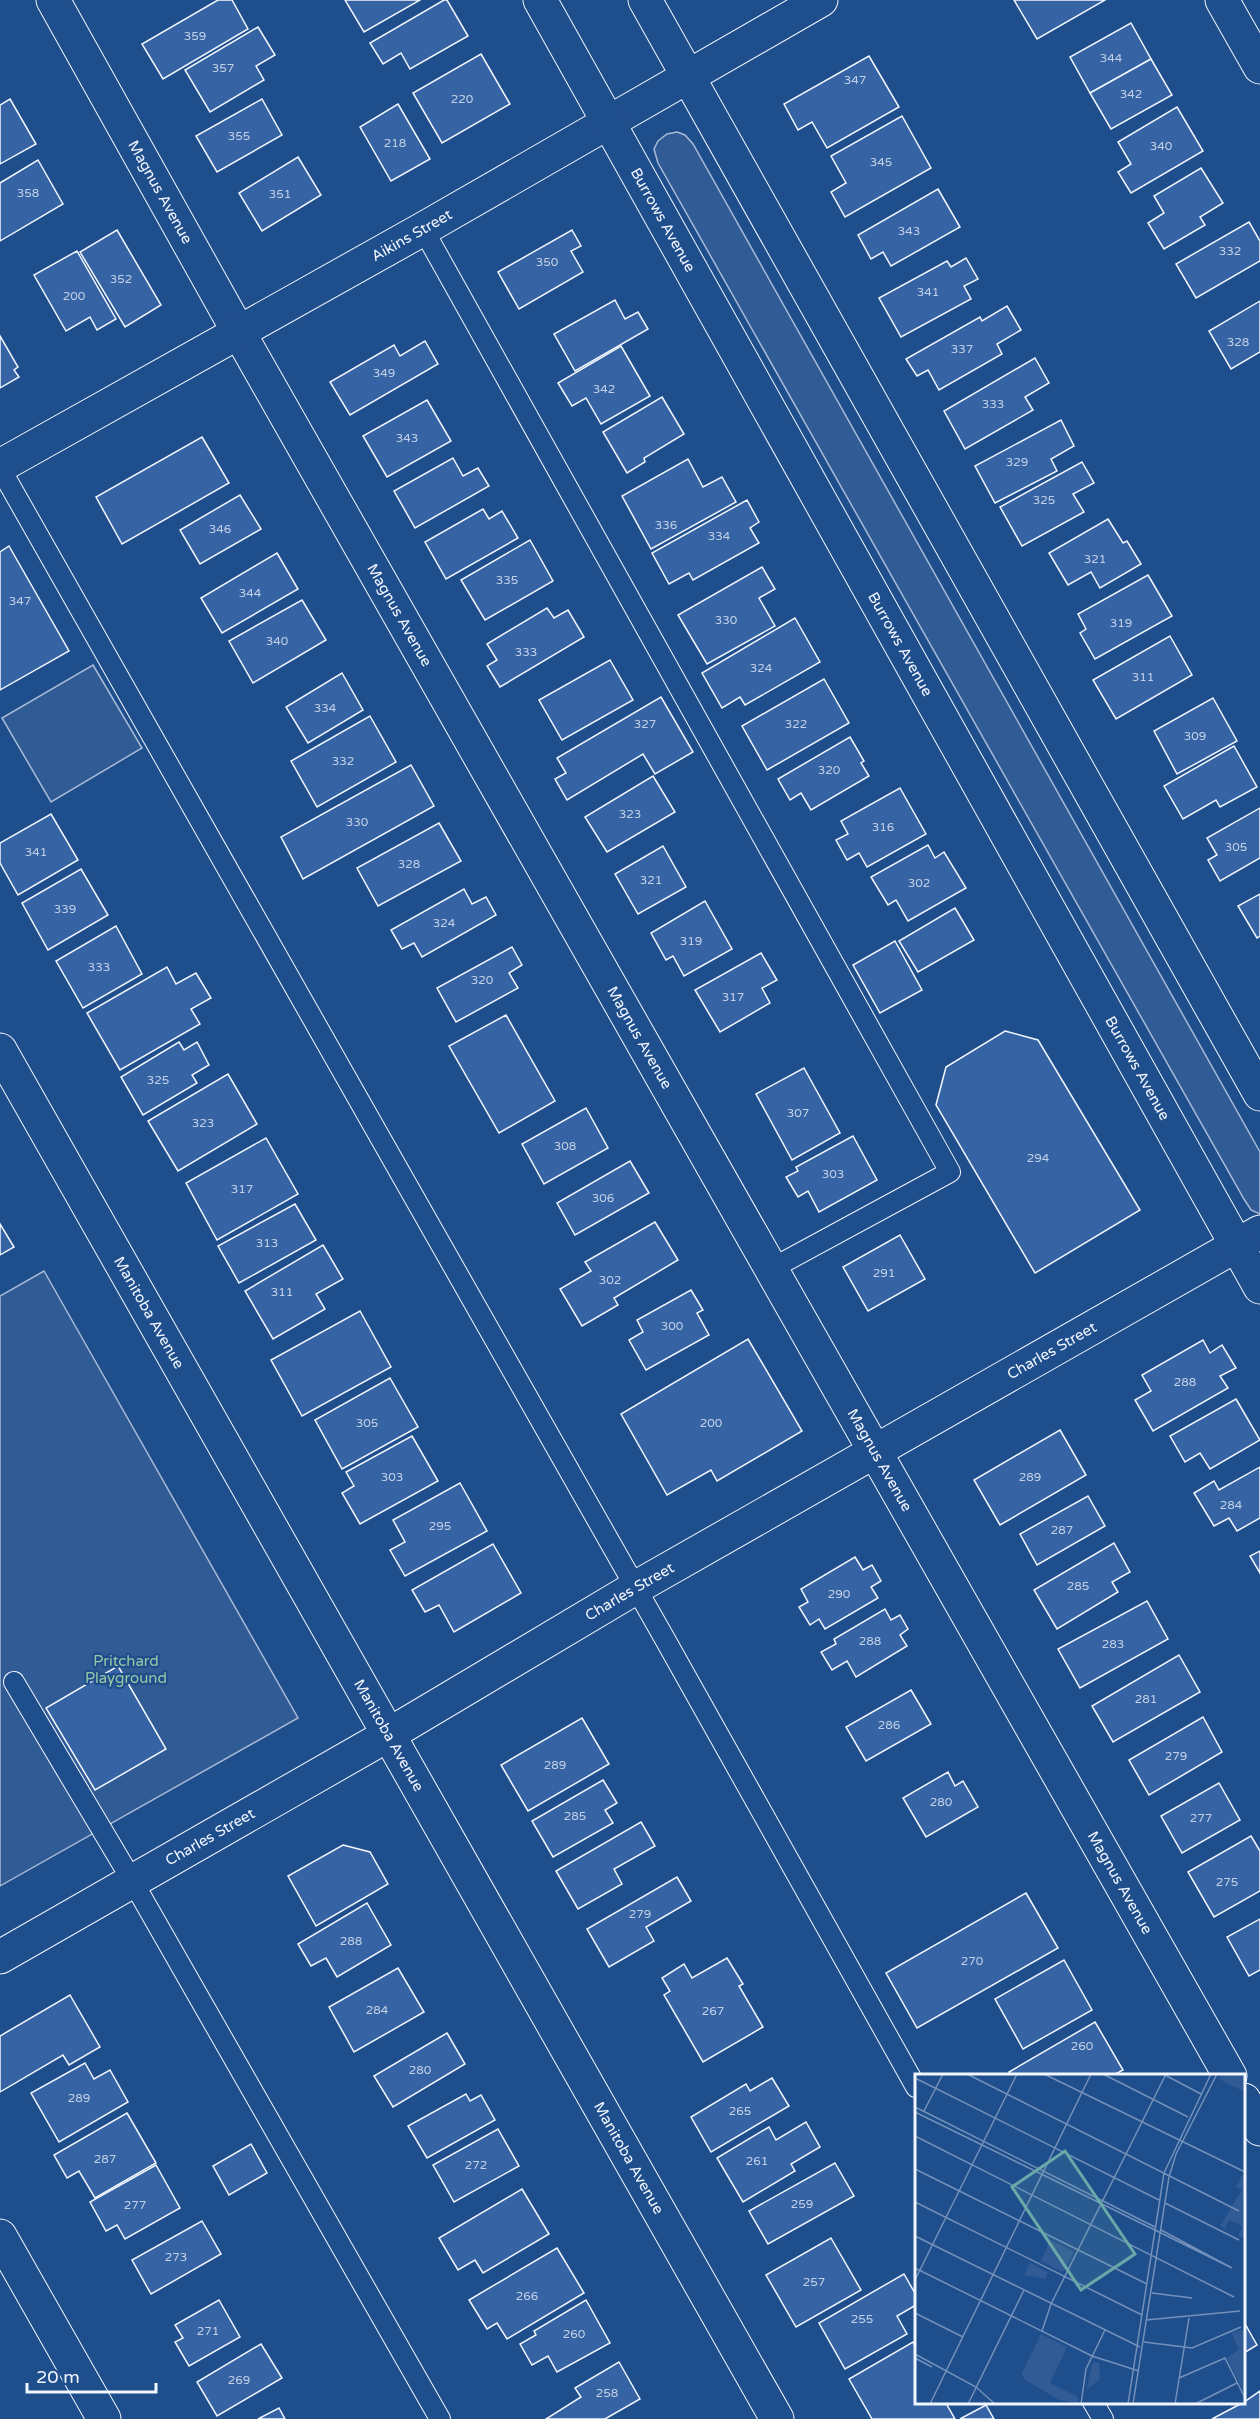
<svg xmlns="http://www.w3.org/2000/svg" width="1260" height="2419" font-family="'Varela Round',sans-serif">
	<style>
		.built { fill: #305b95; stroke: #a8bbd7; stroke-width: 1.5 }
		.building { fill: #3563a3; stroke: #f2f6ff; stroke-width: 1.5 }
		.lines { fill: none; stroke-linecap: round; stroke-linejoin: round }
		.service-casing { stroke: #f2f6ff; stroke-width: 22 }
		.minor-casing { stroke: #f2f6ff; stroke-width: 35 }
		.tertiary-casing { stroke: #f2f6ff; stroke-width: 35 }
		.service { stroke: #1f4e8c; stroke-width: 20 }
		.minor { stroke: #1f4e8c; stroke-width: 33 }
		.tertiary { stroke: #1f4e8c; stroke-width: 33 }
		.labels { text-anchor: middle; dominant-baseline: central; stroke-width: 4.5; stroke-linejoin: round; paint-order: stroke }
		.number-label { font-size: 12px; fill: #c3d1e8 }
		.street-label { font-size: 15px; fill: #f2f6ff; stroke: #1f4e8c }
		.park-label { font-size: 15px; fill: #97c8a6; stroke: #1f4e8c }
		.inset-road { fill: none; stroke: #7391ba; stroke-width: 1.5 }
		.view { fill: #6aa9a8; fill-opacity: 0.15; stroke: #6aa9a8; stroke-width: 3 }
		.inset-edge { fill: none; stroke: #f2f6ff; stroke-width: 3 }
	</style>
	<rect width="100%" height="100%" fill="#1f4e8c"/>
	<g class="built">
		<polygon points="677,132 685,135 693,144 1260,1152 1260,1214 1251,1210 1244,1199 658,163 654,149 658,141 667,134"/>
		<polygon points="93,665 142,748 51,802 2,718"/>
		<polygon points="44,1271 298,1718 0,1886 0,1296"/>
	</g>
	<g class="building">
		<polygon points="218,0 232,0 248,29 163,79 142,44"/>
		<polygon points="345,0 420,0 364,32"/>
		<polygon points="444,0 447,0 468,36 410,69 401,53 383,64 370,43"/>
		<polygon points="1014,0 1105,0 1037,39"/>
		<polygon points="1131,23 1151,59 1090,93 1070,57"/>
		<polygon points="258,27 275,55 256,66 264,80 210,112 185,70"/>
		<polygon points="481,54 510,104 442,143 413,93"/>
		<polygon points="869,56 899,107 827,148 812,122 798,130 784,104"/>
		<polygon points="1151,59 1172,95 1111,129 1090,93"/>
		<polygon points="10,99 36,144 0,164 0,105"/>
		<polygon points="262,99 282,135 217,172 196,136"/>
		<polygon points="398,104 430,159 391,181 360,127"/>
		<polygon points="1177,107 1203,151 1131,193 1118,172 1131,164 1118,142"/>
		<polygon points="902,116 931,168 845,217 831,192 846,183 831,156"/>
		<polygon points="298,157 321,195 262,231 239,193"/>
		<polygon points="38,160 63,204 0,241 0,183"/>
		<polygon points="1201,168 1223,203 1200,217 1205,225 1164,249 1148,223 1164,213 1154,196"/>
		<polygon points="938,189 960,227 891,266 883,252 871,259 858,235"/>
		<polygon points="1249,222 1260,241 1260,261 1196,298 1176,264"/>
		<polygon points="117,230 161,305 125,327 80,252"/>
		<polygon points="572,230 581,246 571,251 583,272 519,309 498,272"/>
		<polygon points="77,251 116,319 97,330 90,317 66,331 34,275"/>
		<polygon points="966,258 978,279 964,286 971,299 901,337 879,298 947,261 951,267"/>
		<polygon points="615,300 625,319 638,312 648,329 575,371 554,334"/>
		<polygon points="1260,301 1260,352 1231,369 1209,331"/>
		<polygon points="1007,306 1021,330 997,344 1002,354 939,390 928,370 917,376 906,359 980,317 982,321"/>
		<polygon points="0,336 18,367 14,370 19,377 0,388"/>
		<polygon points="425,341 438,364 350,415 330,382 394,345 400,356"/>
		<polygon points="621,346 650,396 601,424 586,398 572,406 558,383"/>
		<polygon points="1035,358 1049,383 1025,397 1033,410 965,449 944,411"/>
		<polygon points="662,397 684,434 644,458 645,462 627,473 603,432"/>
		<polygon points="427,400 451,441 387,477 363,436"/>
		<polygon points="1061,420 1074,446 1051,459 1057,471 995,503 975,466"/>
		<polygon points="202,437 229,483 122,544 96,497"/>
		<polygon points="453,458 463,476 478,468 489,486 415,528 394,491"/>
		<polygon points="688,459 703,487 722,477 736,502 651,549 622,496"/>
		<polygon points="1082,462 1094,483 1073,494 1084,512 1022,546 1000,507"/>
		<polygon points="240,495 261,529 200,564 180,530"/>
		<polygon points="747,500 759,522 750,528 759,543 693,580 689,573 669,584 652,553"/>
		<polygon points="483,509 489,519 502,511 518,538 446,579 425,542"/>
		<polygon points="1108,519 1123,543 1127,541 1141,564 1100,588 1091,572 1068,585 1049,553"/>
		<polygon points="530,540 553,581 485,620 461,580"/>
		<polygon points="9,546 69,651 0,690 0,552"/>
		<polygon points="277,553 298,589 222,633 201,598"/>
		<polygon points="762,567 775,589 759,598 775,626 707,664 678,615"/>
		<polygon points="1148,575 1172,616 1095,659 1080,633 1086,629 1078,614"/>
		<polygon points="302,600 326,640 253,683 229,641"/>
		<polygon points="547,608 554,618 568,610 584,637 500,687 487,666 497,660 487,644"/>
		<polygon points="795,618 820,662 745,705 740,697 722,708 702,673"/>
		<polygon points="1170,636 1192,675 1116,719 1093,680"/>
		<polygon points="610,660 633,700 562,740 539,700"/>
		<polygon points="342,673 363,710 308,743 286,707"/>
		<polygon points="824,679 849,723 767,770 742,726"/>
		<polygon points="661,697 693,752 655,774 643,754 567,800 555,779 566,773 557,758"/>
		<polygon points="1213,698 1237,741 1177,774 1154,731"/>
		<polygon points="370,716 396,762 317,807 291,761"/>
		<polygon points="850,737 864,761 861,763 869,776 811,810 801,793 790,800 778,779"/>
		<polygon points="1234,746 1257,787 1220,807 1216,800 1183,819 1164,786"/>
		<polygon points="411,765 434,806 303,879 281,837"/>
		<polygon points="653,776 675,812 607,852 585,817"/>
		<polygon points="900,788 926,834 867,867 859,853 847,860 836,840 848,834 841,821"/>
		<polygon points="1260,808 1260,858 1220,881 1208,860 1217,855 1207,838"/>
		<polygon points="51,814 78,860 18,895 0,863 0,843"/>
		<polygon points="439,823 461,861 378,906 357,868"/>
		<polygon points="928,845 935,858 944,852 966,888 908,921 896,900 888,905 871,877"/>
		<polygon points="663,846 686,887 638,914 615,874"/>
		<polygon points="81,869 108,915 48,950 22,903"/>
		<polygon points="464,889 472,904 486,897 496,915 422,957 414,943 402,949 391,930"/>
		<polygon points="1260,894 1260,936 1257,938 1238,906"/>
		<polygon points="705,901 732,949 684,976 673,956 666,960 651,933"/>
		<polygon points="955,908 974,940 918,972 899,941"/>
		<polygon points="116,926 142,974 83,1008 56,961"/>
		<polygon points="895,941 922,990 880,1013 853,965"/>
		<polygon points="512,947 522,965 509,973 518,988 456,1022 437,988"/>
		<polygon points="761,953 777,980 762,988 770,1003 720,1032 695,990"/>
		<polygon points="167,967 176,984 196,973 211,998 191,1009 200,1024 120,1070 87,1013"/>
		<polygon points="506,1015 555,1101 499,1133 449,1046"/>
		<polygon points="1005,1031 1038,1040 1140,1210 1035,1273 936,1105 946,1067"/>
		<polygon points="179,1042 184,1050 197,1042 209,1065 192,1075 197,1083 143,1115 121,1077"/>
		<polygon points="804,1068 840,1133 792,1160 756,1094"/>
		<polygon points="228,1074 257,1124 178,1171 148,1121"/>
		<polygon points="586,1108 608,1148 544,1184 522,1144"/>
		<polygon points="853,1136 877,1180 819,1212 808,1191 798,1197 786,1177 798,1171 796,1167"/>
		<polygon points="266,1138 298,1194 217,1240 186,1183"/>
		<polygon points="630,1161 649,1193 575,1235 557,1203"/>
		<polygon points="295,1204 316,1240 239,1283 218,1246"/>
		<polygon points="655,1222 678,1260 614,1298 618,1305 582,1326 560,1289 591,1271 585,1262"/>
		<polygon points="0,1224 14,1247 0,1255"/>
		<polygon points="900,1235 925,1279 868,1311 843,1267"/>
		<polygon points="323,1245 343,1279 316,1294 325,1309 273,1339 245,1291"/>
		<polygon points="691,1290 703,1310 697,1313 709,1335 646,1370 629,1340 643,1332 637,1320"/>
		<polygon points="360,1311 391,1367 302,1416 271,1360"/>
		<polygon points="748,1339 802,1431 717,1481 711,1470 667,1495 621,1414"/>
		<polygon points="1203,1340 1210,1353 1222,1345 1236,1368 1220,1376 1228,1388 1153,1431 1135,1400 1151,1391 1142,1375"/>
		<polygon points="390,1378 418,1427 342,1469 315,1420"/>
		<polygon points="1236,1399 1260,1440 1210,1469 1200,1453 1185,1462 1170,1436"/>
		<polygon points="1060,1430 1086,1475 1000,1525 974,1480"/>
		<polygon points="412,1436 438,1481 360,1524 342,1493 354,1486 346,1472"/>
		<polygon points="1260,1467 1260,1518 1237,1531 1229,1518 1214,1526 1194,1493 1214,1481 1219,1490"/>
		<polygon points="460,1483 487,1531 405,1576 390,1550 405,1542 393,1520"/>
		<polygon points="1088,1496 1105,1526 1037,1565 1020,1534"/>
		<polygon points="1114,1543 1130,1572 1112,1582 1118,1592 1057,1629 1034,1590"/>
		<polygon points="493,1544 521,1593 454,1632 439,1605 425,1612 412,1590"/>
		<polygon points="1260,1551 1260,1573 1250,1556"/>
		<polygon points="855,1557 863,1570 872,1565 881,1581 871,1587 878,1598 825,1629 819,1619 810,1625 799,1607 808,1602 801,1589"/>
		<polygon points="1147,1601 1168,1639 1080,1688 1058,1649"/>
		<polygon points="885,1609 891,1620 900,1615 908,1629 900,1635 907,1646 856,1677 847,1661 832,1670 821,1652 836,1644 834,1639"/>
		<polygon points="1179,1655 1200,1692 1113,1742 1092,1706"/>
		<polygon points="118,1666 166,1749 95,1790 46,1708"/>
		<polygon points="911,1690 931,1724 866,1761 846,1727"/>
		<polygon points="1203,1717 1222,1752 1149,1795 1129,1760"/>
		<polygon points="582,1718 609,1764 528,1811 501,1765"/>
		<polygon points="948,1772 955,1786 963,1781 978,1807 926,1837 903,1798"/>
		<polygon points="603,1780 617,1803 605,1810 613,1823 553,1857 532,1821"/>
		<polygon points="1219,1783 1240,1820 1182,1853 1161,1816"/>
		<polygon points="641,1822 655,1846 614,1869 622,1884 578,1909 556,1871"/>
		<polygon points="1251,1836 1260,1851 1260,1891 1214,1917 1188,1872"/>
		<polygon points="343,1845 370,1852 388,1884 316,1926 288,1876"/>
		<polygon points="677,1877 691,1901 646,1927 654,1941 609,1967 587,1929"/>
		<polygon points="1026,1893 1058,1948 917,2028 886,1973"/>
		<polygon points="367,1903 391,1945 337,1977 326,1958 311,1966 298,1944"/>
		<polygon points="1260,1919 1260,1970 1249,1976 1227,1937"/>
		<polygon points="727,1958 743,1984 739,1986 763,2027 703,2062 664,1995 670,1991 662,1978 684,1964 692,1978"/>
		<polygon points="1064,1960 1092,2010 1023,2049 995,1999"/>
		<polygon points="398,1968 424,2012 354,2052 329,2007"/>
		<polygon points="70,1995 100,2047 69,2065 63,2055 0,2092 0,2036"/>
		<polygon points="1095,2022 1123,2070 1112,2076 1011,2076 1009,2072"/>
		<polygon points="447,2033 465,2064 393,2107 374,2076"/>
		<polygon points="85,2063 94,2079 110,2070 128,2102 59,2142 31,2093"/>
		<polygon points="772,2078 789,2106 711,2152 691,2117 746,2084 750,2091"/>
		<polygon points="466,2094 470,2101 481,2095 495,2120 427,2158 408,2126"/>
		<polygon points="127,2113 156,2163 95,2198 79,2171 67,2178 54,2155"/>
		<polygon points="806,2122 820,2147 791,2164 795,2171 743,2202 717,2158 769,2127 776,2140"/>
		<polygon points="498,2129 519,2166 454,2202 433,2165"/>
		<polygon points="251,2144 267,2173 229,2195 213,2166"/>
		<polygon points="835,2163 854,2196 768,2244 749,2211"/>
		<polygon points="156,2165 180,2208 125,2239 117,2225 106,2231 90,2202"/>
		<polygon points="522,2189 549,2234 483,2273 475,2260 458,2270 439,2238"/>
		<polygon points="202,2221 221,2254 151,2294 132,2260"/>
		<polygon points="831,2238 861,2290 796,2327 766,2275"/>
		<polygon points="557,2248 584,2293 507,2339 497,2323 487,2329 469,2300"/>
		<polygon points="904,2274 916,2295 916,2305 897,2316 907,2334 845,2369 819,2323"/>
		<polygon points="219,2300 240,2337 189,2366 175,2342 183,2338 175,2325"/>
		<polygon points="586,2300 610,2343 557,2372 548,2356 532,2365 520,2344 536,2335 534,2331"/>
		<polygon points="1244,2322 1257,2345 1244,2353"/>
		<polygon points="913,2342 916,2348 916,2402 951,2402 947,2405 955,2419 872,2419 849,2379"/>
		<polygon points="261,2344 282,2378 217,2416 197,2382"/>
		<polygon points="619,2362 640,2399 605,2419 546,2419 581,2397 575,2388"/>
		<polygon points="1260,2391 1260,2419 1212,2419 1244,2402"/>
		<polygon points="986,2405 994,2419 960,2419"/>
		<polygon points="279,2408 285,2419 258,2419"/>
	</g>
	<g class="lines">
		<g class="service-casing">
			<g id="service">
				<polyline points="423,229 950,1172 771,1269"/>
				<polyline points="0,468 666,1641 916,2087"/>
				<polyline points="14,1682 133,1882 440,2419"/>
				<polyline points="1093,2402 1103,2419"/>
			</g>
		</g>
		<g class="minor-casing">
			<g id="minor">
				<path id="s1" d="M53,0L238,331L1230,2076"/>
				<polyline points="1222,0 1260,67"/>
				<path id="s2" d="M0,466L423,229L821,0"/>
				<path id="s3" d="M0,1050L777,2419"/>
				<path id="s4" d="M0,1957L388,1735L635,1588L1260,1232"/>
				<polyline points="1244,2100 1260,2129"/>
				<polyline points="0,2236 104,2419"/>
			</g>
		</g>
		<g class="tertiary-casing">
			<g id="tertiary">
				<path id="s5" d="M540,0L1260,1287"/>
				<polyline points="645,0 1260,1094"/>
			</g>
		</g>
		<use href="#service" class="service"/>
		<use href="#minor" class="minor"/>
		<use href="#tertiary" class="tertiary"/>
	</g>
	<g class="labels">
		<g class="number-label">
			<text x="195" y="36">359</text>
			<text x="1111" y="58">344</text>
			<text x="223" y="68">357</text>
			<text x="855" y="80">347</text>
			<text x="1131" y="94">342</text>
			<text x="462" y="99">220</text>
			<text x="239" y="136">355</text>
			<text x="395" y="143">218</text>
			<text x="1161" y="146">340</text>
			<text x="881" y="162">345</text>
			<text x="28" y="193">358</text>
			<text x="280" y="194">351</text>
			<text x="909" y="231">343</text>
			<text x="1230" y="251">332</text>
			<text x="547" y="262">350</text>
			<text x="121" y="279">352</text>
			<text x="928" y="292">341</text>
			<text x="74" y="296">200</text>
			<text x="1238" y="342">328</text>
			<text x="962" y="349">337</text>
			<text x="384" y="373">349</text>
			<text x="604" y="389">342</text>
			<text x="993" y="404">333</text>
			<text x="407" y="438">343</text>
			<text x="1017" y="462">329</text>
			<text x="1044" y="500">325</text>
			<text x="666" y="525">336</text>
			<text x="220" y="529">346</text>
			<text x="719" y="536">334</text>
			<text x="1095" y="559">321</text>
			<text x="507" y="580">335</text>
			<text x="250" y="593">344</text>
			<text x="20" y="601">347</text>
			<text x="726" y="620">330</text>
			<text x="1121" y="623">319</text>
			<text x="277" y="641">340</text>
			<text x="526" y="652">333</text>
			<text x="761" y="668">324</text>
			<text x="1143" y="677">311</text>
			<text x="325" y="708">334</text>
			<text x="645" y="724">327</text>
			<text x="796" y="724">322</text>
			<text x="1195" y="736">309</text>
			<text x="343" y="761">332</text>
			<text x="829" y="770">320</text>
			<text x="630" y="814">323</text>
			<text x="357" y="822">330</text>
			<text x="883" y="827">316</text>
			<text x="1236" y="847">305</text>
			<text x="36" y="852">341</text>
			<text x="409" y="864">328</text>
			<text x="651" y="880">321</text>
			<text x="919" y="883">302</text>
			<text x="65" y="909">339</text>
			<text x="444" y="923">324</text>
			<text x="691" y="941">319</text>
			<text x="99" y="967">333</text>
			<text x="482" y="980">320</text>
			<text x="733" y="997">317</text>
			<text x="158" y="1080">325</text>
			<text x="798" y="1113">307</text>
			<text x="203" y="1123">323</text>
			<text x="565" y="1146">308</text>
			<text x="1038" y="1158">294</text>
			<text x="833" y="1174">303</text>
			<text x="242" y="1189">317</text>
			<text x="603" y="1198">306</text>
			<text x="267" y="1243">313</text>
			<text x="884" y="1273">291</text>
			<text x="610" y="1280">302</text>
			<text x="282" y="1292">311</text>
			<text x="672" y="1326">300</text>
			<text x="1185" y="1382">288</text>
			<text x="367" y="1423">305</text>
			<text x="711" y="1423">200</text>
			<text x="392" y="1477">303</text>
			<text x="1030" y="1477">289</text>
			<text x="1231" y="1505">284</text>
			<text x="440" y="1526">295</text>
			<text x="1062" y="1530">287</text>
			<text x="1078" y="1586">285</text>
			<text x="839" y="1594">290</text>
			<text x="870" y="1641">288</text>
			<text x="1113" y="1644">283</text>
			<text x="1146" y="1699">281</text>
			<text x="889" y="1725">286</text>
			<text x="1176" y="1756">279</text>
			<text x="555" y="1765">289</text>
			<text x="941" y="1802">280</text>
			<text x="575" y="1816">285</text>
			<text x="1201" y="1818">277</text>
			<text x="1227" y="1882">275</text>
			<text x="640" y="1914">279</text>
			<text x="351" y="1941">288</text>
			<text x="972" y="1961">270</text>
			<text x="377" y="2010">284</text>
			<text x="713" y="2011">267</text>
			<text x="1082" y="2046">260</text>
			<text x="420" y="2070">280</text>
			<text x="79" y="2098">289</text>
			<text x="740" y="2111">265</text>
			<text x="105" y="2159">287</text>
			<text x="757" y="2161">261</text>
			<text x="476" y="2165">272</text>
			<text x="802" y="2204">259</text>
			<text x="135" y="2205">277</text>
			<text x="176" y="2257">273</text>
			<text x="814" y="2282">257</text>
			<text x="527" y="2296">266</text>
			<text x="862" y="2319">255</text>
			<text x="208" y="2331">271</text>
			<text x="574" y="2334">260</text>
			<text x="239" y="2380">269</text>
			<text x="607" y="2393">258</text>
		</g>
		<g class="street-label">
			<text stroke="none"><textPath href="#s1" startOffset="220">Magnus Avenue</textPath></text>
			<text stroke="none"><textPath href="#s5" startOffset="252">Burrows Avenue</textPath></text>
			<text stroke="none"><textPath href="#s2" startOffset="472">Aikins Street</textPath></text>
			<text stroke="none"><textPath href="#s1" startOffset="706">Magnus Avenue</textPath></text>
			<text stroke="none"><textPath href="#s5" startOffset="738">Burrows Avenue</textPath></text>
			<text stroke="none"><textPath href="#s1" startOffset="1192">Magnus Avenue</textPath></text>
			<text stroke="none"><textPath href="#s5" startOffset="1224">Burrows Avenue</textPath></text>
			<text stroke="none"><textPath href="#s3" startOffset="302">Manitoba Avenue</textPath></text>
			<text stroke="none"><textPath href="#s4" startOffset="1214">Charles Street</textPath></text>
			<text stroke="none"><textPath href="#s1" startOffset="1678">Magnus Avenue</textPath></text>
			<text stroke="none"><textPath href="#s4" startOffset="728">Charles Street</textPath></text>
			<text stroke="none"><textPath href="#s3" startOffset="788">Manitoba Avenue</textPath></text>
			<text stroke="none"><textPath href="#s4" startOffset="242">Charles Street</textPath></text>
			<text stroke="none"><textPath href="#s1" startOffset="2164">Magnus Avenue</textPath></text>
			<text stroke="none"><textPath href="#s3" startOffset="1274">Manitoba Avenue</textPath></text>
		</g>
		<g class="park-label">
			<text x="126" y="1661">Pritchard<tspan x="126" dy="17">Playground</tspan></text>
		</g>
	</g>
	<g transform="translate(915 2074)">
		<rect width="330" height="330" fill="#1f4e8c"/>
		<path d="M307,0H330V18L304,5ZM327,101L330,102V165L323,162L327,152L314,146L310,155L305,152L327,116L321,113ZM135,166L159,178L148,198L126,187ZM115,189L133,198L130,205L109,201ZM330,255V321L312,284L324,275L316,259ZM126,260L152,273L135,309L163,323V330L144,326L109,305L107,299ZM178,288L184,289L185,305L171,317Z" fill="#305b95"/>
		<path class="inset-road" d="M52,0L324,137M129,0L330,98M188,0L273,43M248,0L286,20M0,4L244,126M0,33L240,153M9,37L28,0M0,38L317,194M0,62L319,223M0,95L232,210M0,128L227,241M250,129L324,166M246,156L317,194M0,162L225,273M0,194L177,282L224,297M0,206L102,0M237,219L277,224M0,239L48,263M231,246L325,237M127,257L136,230L251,0M229,268L277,274L326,253M0,280L61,313L80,330M0,284L17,293M264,304L310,284L330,324M15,330L176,0M53,330L109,216M166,330L171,295L190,256M213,330L249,99L296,0M218,330L254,103L261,80L302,0M260,330L274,244M280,330L322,309"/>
		<path class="view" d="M150,77L220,180L166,216L97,113Z"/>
		<rect width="330" height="330" class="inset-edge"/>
	</g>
	<path d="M27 2383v9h129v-9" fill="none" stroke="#f2f6ff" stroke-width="3"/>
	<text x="36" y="2383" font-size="18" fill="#f2f6ff" stroke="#1f4e8c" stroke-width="4.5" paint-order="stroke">20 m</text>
</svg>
